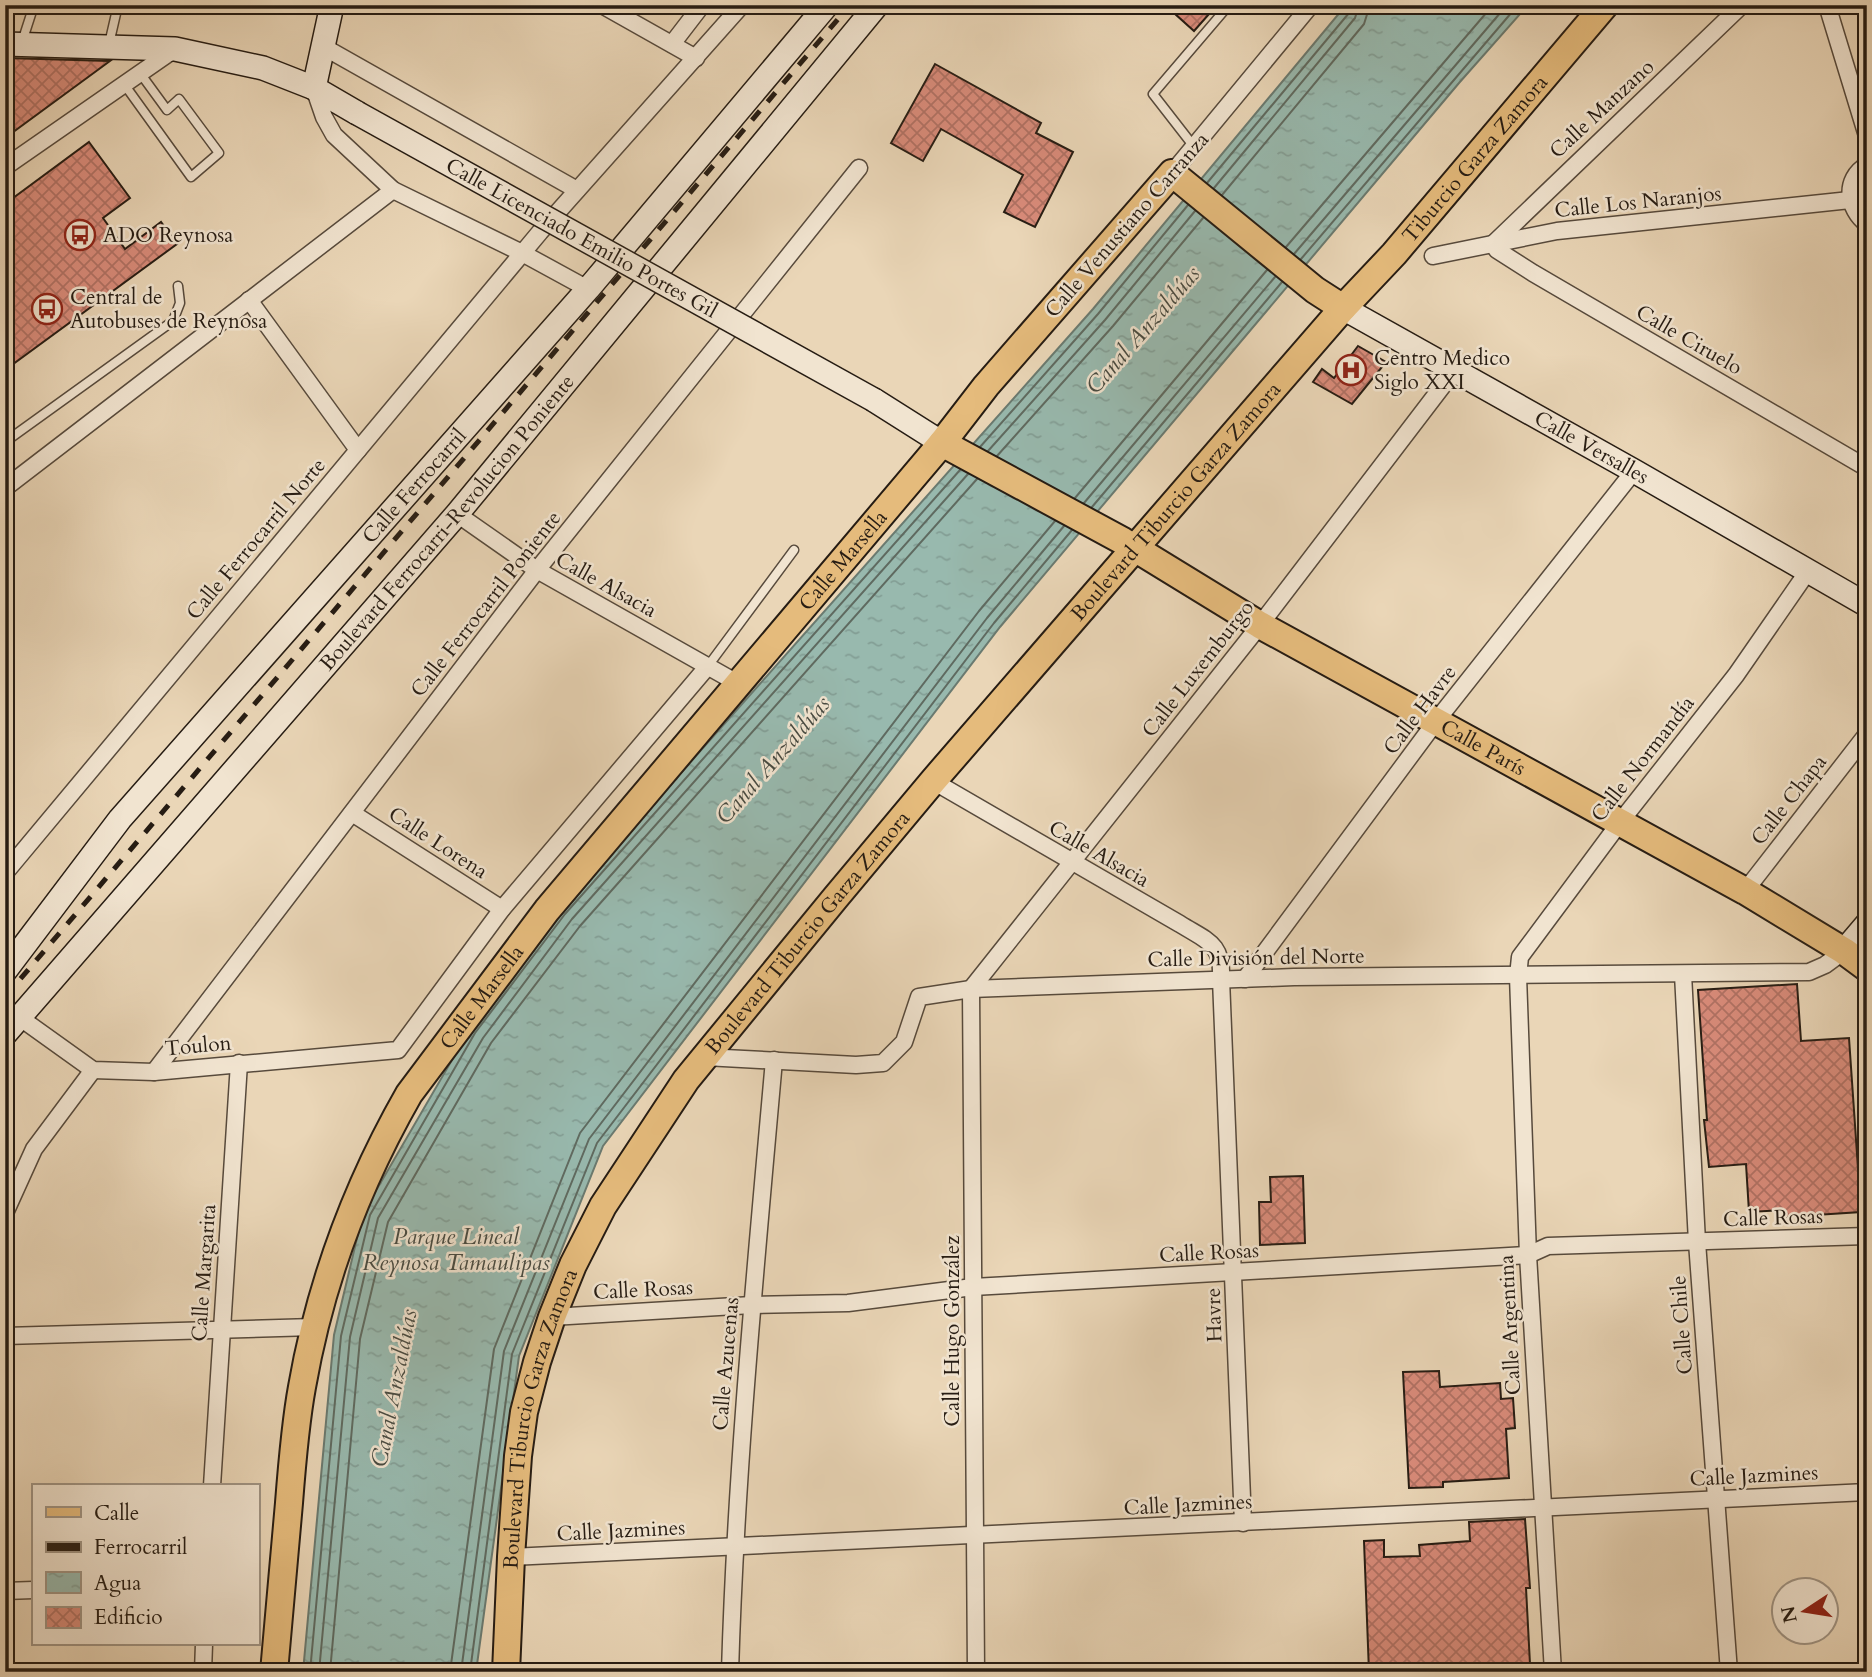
<svg xmlns="http://www.w3.org/2000/svg" width="1872" height="1677" font-family="Cardo,serif">
	<style>
		.water { fill: url(#water-ripples); stroke: #6a7a70; stroke-width: 2 }
		.lines { fill: none; stroke-linecap: round; stroke-linejoin: round }
		.shore { stroke: #5f6a60; stroke-width: 2 }
		.building { fill: url(#building-cross-hatch); stroke: #261c13; stroke-width: 2 }
		.lane-casing { stroke: #574a3c; stroke-width: 11 }
		.street-casing { stroke: #574a3c; stroke-width: 19 }
		.secondary-casing { stroke: #261c13; stroke-width: 26 }
		.primary-casing { stroke: #261c13; stroke-width: 30 }
		.lane { stroke: #f1e4d0; stroke-width: 8 }
		.street { stroke: #f1e4d0; stroke-width: 16 }
		.secondary { stroke: #f1e4d0; stroke-width: 23 }
		.primary { stroke: #e5bb7c; stroke-width: 26 }
		.rail { stroke: #261c13; stroke-width: 5; stroke-dasharray: 12 12; stroke-linecap: butt }
		.secondary-bridge-casing { stroke: #261c13; stroke-width: 26; stroke-linecap: butt }
		.secondary-bridge { stroke: #f1e4d0; stroke-width: 23 }
		.labels { text-anchor: middle; dominant-baseline: central; stroke-width: 5; stroke-linejoin: round; paint-order: stroke }
		.street-label { font-size: 21px; fill: #261c13; stroke: #f1e4d0 }
		.poi-label { font-size: 21px; fill: #261c13; stroke: #f1e4d0; text-anchor: start }
		.water-label { font-size: 23px; font-style: italic; fill: #484b42; stroke: #f1e4d0 }
	</style>
	<defs>
		<pattern id="water-ripples" width="26" height="14" patternUnits="userSpaceOnUse" patternTransform="scale(1.75)"><rect width="26" height="14" fill="#98b9ae"/><path d="M2 4q2-2 4 0t4 0M15 11q2-2 4 0t4 0" fill="none" stroke="#839e95"/></pattern>
		<pattern id="building-cross-hatch" width="8" height="8" patternUnits="userSpaceOnUse" patternTransform="scale(1.75)"><rect width="8" height="8" fill="#d98b7a"/><path d="M0 0l8 8M0 8l8-8" fill="none" stroke="#b07163"/></pattern>
	</defs>
	<rect width="100%" height="100%" fill="#ead6b7"/>
	<filter id="stains"><feTurbulence type="fractalNoise" baseFrequency=".00286" numOctaves="4"/><feColorMatrix values="0 0 0 0 .2 0 0 0 0 .09 0 0 0 0 .02 0 0 0 .5 -.17"/></filter>
	<radialGradient id="worn" r=".72"><stop offset=".6" stop-color="#630" stop-opacity="0"/><stop offset="1" stop-color="#630" stop-opacity=".3"/></radialGradient>
	<polygon class="water" points="1346,5 1528,5 1459,83 1000,627 603,1146 519,1356 476,1672 303,1672 334,1335 363,1213 470,1029 560,909 1093,309"/>
	<g class="lines">
		<g class="shore">
			<polyline points="1207,183 1349,13 1350,5"/>
			<polyline points="1214,188 1355,18 1359,5"/>
			<polyline points="1222,195 1364,24 1370,5"/>
			<polyline points="1286,247 1493,5"/>
			<polyline points="1294,254 1507,5"/>
			<polyline points="1301,259 1518,5"/>
			<polyline points="980,447 1098,314 1188,205"/>
			<polyline points="988,451 1105,320 1195,211"/>
			<polyline points="997,456 1113,326 1203,218"/>
			<polyline points="1075,498 1267,270"/>
			<polyline points="1084,503 1275,277"/>
			<polyline points="1092,507 1282,282"/>
			<polyline points="310,1672 341,1336 370,1215 475,1033 565,914 960,470"/>
			<polyline points="319,1672 350,1337 378,1218 483,1038 572,919 968,474"/>
			<polyline points="330,1672 360,1339 388,1222 491,1043 580,926 977,479"/>
			<polyline points="450,1672 494,1349 580,1133 979,611 1055,521"/>
			<polyline points="461,1672 504,1351 589,1139 987,618 1064,526"/>
			<polyline points="470,1672 512,1354 597,1143 994,623 1072,530"/>
		</g>
	</g>
	<g class="building">
		<polygon points="1165,5 1217,5 1194,31"/>
		<polygon points="5,58 110,61 5,138"/>
		<polygon points="935,64 1041,123 1036,133 1073,152 1035,227 1004,212 1023,175 941,129 923,161 891,143"/>
		<polygon points="89,142 130,198 103,218 125,249 161,222 177,244 5,370 5,204"/>
		<polygon points="1358,346 1386,362 1352,404 1313,382 1322,369 1334,378"/>
		<polygon points="1797,984 1801,1041 1849,1038 1861,1212 1785,1217 1785,1210 1749,1212 1746,1164 1709,1167 1704,1120 1707,1120 1698,990"/>
		<polygon points="1303,1176 1305,1243 1260,1245 1259,1202 1271,1202 1270,1177"/>
		<polygon points="1439,1371 1440,1387 1500,1383 1501,1399 1513,1398 1515,1428 1506,1429 1509,1478 1443,1482 1443,1487 1409,1488 1403,1372"/>
		<polygon points="1525,1519 1530,1588 1526,1588 1530,1664 1494,1666 1495,1672 1369,1672 1364,1541 1384,1540 1384,1557 1420,1556 1419,1545 1470,1541 1469,1522"/>
	</g>
	<g class="lines">
		<g class="lane-casing">
			<g id="lane">
				<polyline points="22,42 34,5"/>
				<polyline points="109,44 118,5"/>
				<polyline points="124,84 191,177 219,153 179,99 167,110 140,73"/>
				<polyline points="1195,148 1153,94 1229,5"/>
				<polyline points="5,442 173,321 180,303 178,286"/>
				<polyline points="708,666 794,550"/>
			</g>
		</g>
		<g class="street-casing">
			<g id="street">
				<polyline points="602,5 696,58"/>
				<polyline points="1742,5 1493,244 1497,250 1533,273 1867,468"/>
				<polyline points="1827,5 1867,136"/>
				<polyline points="672,44 702,5"/>
				<polyline points="322,46 577,190"/>
				<polyline points="314,88 324,117 334,135 393,190 522,253 588,289"/>
				<path d="M1867,165C1843,179 1847,209 1867,224"/>
				<polyline points="5,167 175,49"/>
				<polyline points="1172,173 1311,5"/>
				<polyline points="1433,256 1557,231 1850,200"/>
				<polyline points="249,300 358,450"/>
				<polyline points="5,488 393,190"/>
				<polyline points="457,514 537,570 739,684"/>
				<path d="M933,781L1180,924C1207,941 1223,943 1221,979L1243,1523"/>
				<polyline points="352,813 502,909"/>
				<polyline points="5,873 540,232 742,5"/>
				<polyline points="1745,891 1867,734"/>
				<polyline points="1683,974 1697,1242 1729,1672"/>
				<polyline points="1245,979 1437,720 1634,471"/>
				<polyline points="971,989 1260,625 1454,371"/>
				<polyline points="971,989 976,1672"/>
				<polyline points="19,1017 93,1070 154,1072 398,1050 502,909 708,666"/>
				<polyline points="705,1057 856,1065 883,1063 904,1042 919,997 971,989 1294,977 1809,972 1825,965 1844,951"/>
				<polyline points="154,1072 537,570 859,168"/>
				<polyline points="5,1213 34,1149 93,1070"/>
				<polyline points="552,1317 752,1305 848,1303 973,1287 1528,1255 1548,1246 1867,1236"/>
				<polyline points="5,1336 314,1327"/>
				<polyline points="212,1486 239,1063"/>
				<polyline points="511,1557 1867,1492"/>
				<polyline points="5,1591 33,1590"/>
				<polyline points="203,1672 204,1644"/>
				<path d="M730,1672C736,1467 756,1264 774,1060"/>
				<polyline points="1553,1672 1528,1255 1518,976 1520,957 1621,821 1736,675 1808,571"/>
			</g>
		</g>
		<g class="secondary-casing">
			<g id="secondary">
				<polyline points="5,44 175,49 263,68 314,88 357,113"/>
				<polyline points="314,88 332,5"/>
				<path id="s1" d="M1343,308L1634,471L1867,605"/>
				<polyline points="874,400 942,443"/>
				<polyline points="1844,951 1867,924"/>
				<path id="s2" d="M5,971L120,819L588,289L827,5"/>
				<path id="s3" d="M5,1034L457,514L877,5"/>
			</g>
		</g>
		<g class="primary-casing">
			<g id="primary">
				<path id="s4" d="M942,443L1123,541L1260,625L1745,891L1844,951L1867,968"/>
				<path id="s5" d="M274,1672C279,1615 284,1559 289,1503C292,1464 295,1425 302,1387C320,1284 357,1185 409,1094L547,910L942,443L986,386L1172,173L1315,290L1343,308"/>
				<path id="s6" d="M506,1672L511,1557L518,1456L524,1412L537,1362L552,1317L573,1265L603,1206L686,1080L836,897L933,781L1343,308L1394,254L1605,5"/>
			</g>
		</g>
		<use href="#lane" class="lane"/>
		<use href="#street" class="street"/>
		<use href="#secondary" class="secondary"/>
		<use href="#primary" class="primary"/>
		<polyline class="rail" points="5,997 850,5"/>
		<g class="secondary-bridge-casing">
			<g id="secondary-bridge">
				<path id="s7" d="M357,113L874,400"/>
			</g>
		</g>
		<use href="#secondary-bridge" class="secondary-bridge"/>
	</g>
	<defs>
		<g id="bus-ring" transform="scale(1.575)"><circle r="9.5" fill="#f1e4d0" stroke="#8f2418" stroke-width="1.5"/><path d="M-5-6H5V4H4V6H2V4H-2V6H-4V4H-5ZM-3.5-4V0h7V-4ZM-3.5 1.2v1.5H-2V1.2ZM2 1.2v1.5H3.5V1.2Z" fill="#8f2418"/></g>
		<g id="hospital-ring" transform="scale(1.575)"><circle r="9.5" fill="#f1e4d0" stroke="#8f2418" stroke-width="1.5"/><path d="M-5-5h3v3.5h4V-5h3V5h-3V1.5h-4V5h-3Z" fill="#8f2418"/></g>
	</defs>
	<g fill-rule="evenodd">
		<use href="#bus-ring" x="80" y="235"/>
		<use href="#bus-ring" x="47" y="309"/>
		<use href="#hospital-ring" x="1351" y="370"/>
	</g>
	<g class="labels">
		<g class="street-label">
			<text transform="translate(1602 109) rotate(-43)">Calle Manzano</text>
			<text stroke="none"><textPath href="#s6" startOffset="1846">Tiburcio Garza Zamora</textPath></text>
			<text transform="translate(1638 202) rotate(-6)">Calle Los Naranjos</text>
			<text transform="translate(1127 225) rotate(-49)">Calle Venustiano Carranza</text>
			<text stroke="none"><textPath href="#s7" startOffset="257">Calle Licenciado Emilio Portes Gil</textPath></text>
			<text transform="translate(1689 340) rotate(30)">Calle Ciruelo</text>
			<text stroke="none"><textPath href="#s1" startOffset="285">Calle Versalles</textPath></text>
			<text stroke="none"><textPath href="#s2" startOffset="635">Calle Ferrocarril</textPath></text>
			<text stroke="none"><textPath href="#s6" startOffset="1391">Boulevard Tiburcio Garza Zamora</textPath></text>
			<text stroke="none"><textPath href="#s3" startOffset="676">Boulevard Ferrocarri-Revolucion Poniente</textPath></text>
			<text transform="translate(256 539) rotate(-50)">Calle Ferrocarril Norte</text>
			<text stroke="none"><textPath href="#s5" startOffset="1288">Calle Marsella</textPath></text>
			<text transform="translate(606 585) rotate(29)">Calle Alsacia</text>
			<text transform="translate(486 604) rotate(-52)">Calle Ferrocarril Poniente</text>
			<text transform="translate(1198 669) rotate(-52)">Calle Luxemburgo</text>
			<text transform="translate(1420 710) rotate(-53)">Calle Havre</text>
			<text stroke="none"><textPath href="#s4" startOffset="621">Calle París</textPath></text>
			<text transform="translate(1643 759) rotate(-52)">Calle Normandía</text>
			<text transform="translate(1789 800) rotate(-52)">Calle Chapa</text>
			<text transform="translate(438 843) rotate(33)">Calle Lorena</text>
			<text transform="translate(1099 854) rotate(30)">Calle Alsacia</text>
			<text stroke="none"><textPath href="#s6" startOffset="824">Boulevard Tiburcio Garza Zamora</textPath></text>
			<text transform="translate(1256 958) rotate(-1)">Calle División del Norte</text>
			<text stroke="none"><textPath href="#s5" startOffset="721">Calle Marsella</textPath></text>
			<text transform="translate(198 1046) rotate(-5)">Toulon</text>
			<text transform="translate(1773 1218) rotate(-2)">Calle Rosas</text>
			<text transform="translate(1209 1253) rotate(-3)">Calle Rosas</text>
			<text transform="translate(204 1273) rotate(-86)">Calle Margarita</text>
			<text transform="translate(643 1290) rotate(-3)">Calle Rosas</text>
			<text transform="translate(1214 1315) rotate(-92)">Havre</text>
			<text transform="translate(1510 1325) rotate(-93)">Calle Argentina</text>
			<text transform="translate(1682 1325) rotate(-94)">Calle Chile</text>
			<text transform="translate(952 1331) rotate(-90)">Calle Hugo González</text>
			<text transform="translate(726 1364) rotate(-85)">Calle Azucenas</text>
			<text stroke="none"><textPath href="#s6" startOffset="257">Boulevard Tiburcio Garza Zamora</textPath></text>
			<text transform="translate(1754 1476) rotate(-3)">Calle Jazmines</text>
			<text transform="translate(1188 1505) rotate(-3)">Calle Jazmines</text>
			<text transform="translate(621 1531) rotate(-3)">Calle Jazmines</text>
		</g>
		<g class="poi-label">
			<text x="103" y="235">ADO Reynosa</text>
			<text x="70" y="297">Central de<tspan x="70" dy="24">Autobuses de Reynosa</tspan></text>
			<text x="1374" y="358">Centro Medico<tspan x="1374" dy="24">Siglo XXI</tspan></text>
		</g>
		<g class="water-label">
			<text transform="translate(1143 330) rotate(-49)">Canal Anzaldúas</text>
			<text transform="translate(773 760) rotate(-49)">Canal Anzaldúas</text>
			<text x="456" y="1236">Parque Lineal<tspan x="456" dy="26">Reynosa Tamaulipas</tspan></text>
			<text transform="translate(394 1388) rotate(-79)">Canal Anzaldúas</text>
		</g>
	</g>
	<rect width="1872" height="1677" fill="none" stroke="#ead6b7" stroke-width="28"/>
	<rect x="7" y="7" width="1858" height="1663" fill="none" stroke="#261c13" stroke-width="3.5"/>
	<rect x="14" y="14" width="1844" height="1649" fill="none" stroke="#261c13" stroke-width="2"/>
	<rect x="32" y="1484" width="228" height="161" fill="#f1e4d0" stroke="#a09484" stroke-width="2"/>
	<rect x="46" y="1507" width="35" height="10" fill="#e5bb7c" stroke="#a09484" stroke-width="2"/>
	<text x="94" y="1520" font-size="21" fill="#261c13">Calle</text>
	<rect x="46" y="1542" width="35" height="10" fill="#261c13" stroke="#a09484" stroke-width="2"/>
	<text x="94" y="1554" font-size="21" fill="#261c13">Ferrocarril</text>
	<rect x="46" y="1572" width="35" height="21" fill="url(#water-ripples)" stroke="#a09484" stroke-width="2"/>
	<text x="94" y="1590" font-size="21" fill="#261c13">Agua</text>
	<rect x="46" y="1607" width="35" height="21" fill="url(#building-cross-hatch)" stroke="#a09484" stroke-width="2"/>
	<text x="94" y="1624" font-size="21" fill="#261c13">Edificio</text>
	<g transform="translate(1805 1611) rotate(258)"><circle r="33" fill="#f1e4d0" stroke="#a09484" stroke-width="2"/>
	<path d="M0-5L12 26L0 18L-12 26Z" fill="#8f2418"/>
	<text y="-10" font-size="19" font-weight="bold" text-anchor="middle" fill="#261c13">N</text>
	</g>
	<rect width="100%" height="100%" filter="url(#stains)"/>
	<rect width="100%" height="100%" fill="url(#worn)"/>
</svg>
